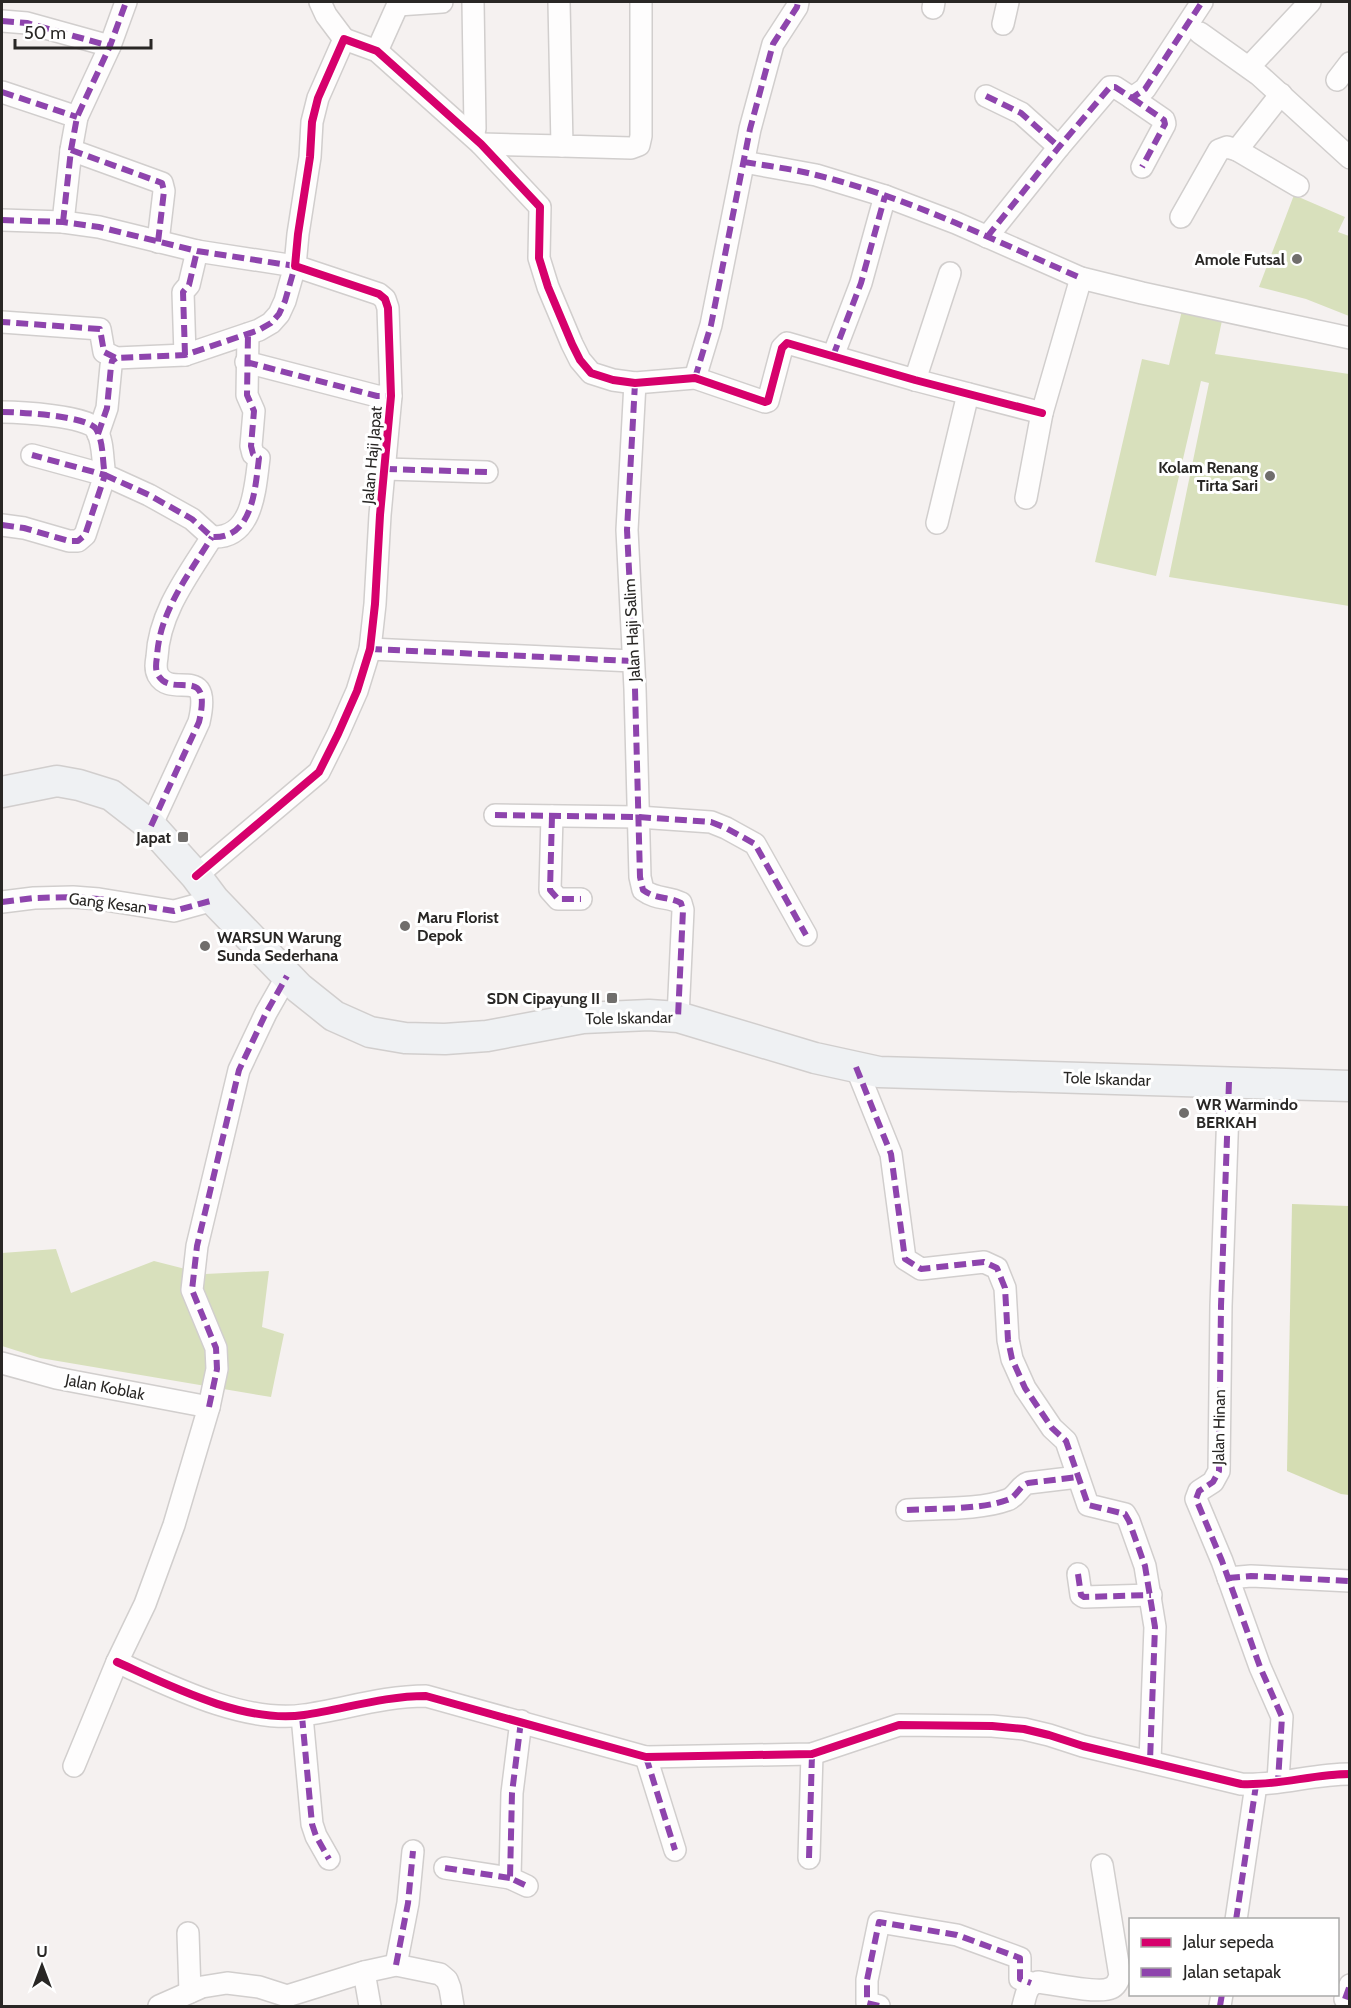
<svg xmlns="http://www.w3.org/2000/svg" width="1351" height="2008" font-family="Cabin,sans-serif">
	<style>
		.green { fill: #d8e0bc }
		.forest { fill: #d5ddb3 }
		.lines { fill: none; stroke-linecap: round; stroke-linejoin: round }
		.street-casing { stroke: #d1cecd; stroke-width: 24 }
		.secondary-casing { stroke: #d1cecd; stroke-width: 33 }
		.street { stroke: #fefdfd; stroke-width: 21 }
		.secondary { stroke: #eff1f3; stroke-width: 30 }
		.quiet { stroke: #8e44ad; stroke-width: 6; stroke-dasharray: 12 6; stroke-linecap: butt }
		.cycleway-casing { stroke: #fff; stroke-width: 11 }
		.cycleway { stroke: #d6006c; stroke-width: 8 }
		.poi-dot { fill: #706e6c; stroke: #fff; stroke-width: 2 }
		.labels { text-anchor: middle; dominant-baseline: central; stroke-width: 6; stroke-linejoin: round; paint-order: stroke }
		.poi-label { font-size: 16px; font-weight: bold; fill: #292725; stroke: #fff; text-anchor: end }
		.street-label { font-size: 16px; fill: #292725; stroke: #fff }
	</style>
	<rect width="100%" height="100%" fill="#f5f1f0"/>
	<g class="green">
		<polygon points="1294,195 1345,217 1338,232 1349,236 1349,316 1306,299 1259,287"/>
		<polygon points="1184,302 1224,311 1215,354 1349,374 1349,606 1169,577 1209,383 1201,381 1156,576 1095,562 1142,359 1169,365"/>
		<polygon points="56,1249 71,1293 154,1261 205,1274 269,1271 262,1327 284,1334 271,1397 40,1358 2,1346 2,1253"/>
	</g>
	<polygon class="forest" points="1292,1204 1349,1206 1349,1495 1341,1494 1287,1471"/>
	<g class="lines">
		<g class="street-casing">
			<g id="street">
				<polyline points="320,2 326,15 344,39"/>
				<polyline points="473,2 475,129"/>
				<polyline points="559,2 562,146 631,148 639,145 641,136 641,2"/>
				<polyline points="398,5 442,2"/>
				<polyline points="933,8 934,2"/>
				<polyline points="2,21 27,23 110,46"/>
				<polyline points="1003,24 1008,2"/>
				<polyline points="1200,33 1259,75 1350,158"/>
				<polyline points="344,39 377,51 481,144 540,207 539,258 548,287 572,344 580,360 591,373 613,380 635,383 695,378 765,402 768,401 782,348 787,343 915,380 1042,413"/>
				<polyline points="377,51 399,2"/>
				<polyline points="1249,67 1310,2"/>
				<polyline points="1337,80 1350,63"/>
				<polyline points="2,92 77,117"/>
				<polyline points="986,96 1021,113 1059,147"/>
				<polyline points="1132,98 1164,120 1165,124 1142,167"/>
				<polyline points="481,144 562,146"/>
				<polyline points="71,150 162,183 164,191 158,242"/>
				<polyline points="1237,150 1298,186"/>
				<polyline points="744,162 816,175 885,196 956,223 1081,278 1142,293 1350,338"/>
				<polyline points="1181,217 1219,150 1227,147 1237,150 1281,94"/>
				<polyline points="2,220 63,222 99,227 197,251 295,266 285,301 279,314 271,323 259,330 185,355 116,358 104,352 100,329 2,322"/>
				<polyline points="63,222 71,150 77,117 110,46 126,2"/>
				<polyline points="987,237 1059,147 1110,87 1115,87 1132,98 1145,89 1202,2"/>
				<polyline points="185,355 183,292 189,285 197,251"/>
				<polyline points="833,356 861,283 885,196"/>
				<polyline points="246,362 377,396 391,396"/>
				<polyline points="695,378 711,325 750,129 773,44 797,7 798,2"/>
				<polyline points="915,380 950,273"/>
				<path d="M635,383L627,530L635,689L640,877L643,890C657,900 667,896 681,903L683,910L678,1017"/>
				<path d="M2,412C19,412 88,416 96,429C104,442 102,461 105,475L149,495L192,519L212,537C253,539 255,489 259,458L253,454L251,446L254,411L247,395L248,334"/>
				<polyline points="98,434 107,408 111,366 112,361 116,358"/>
				<polyline points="385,469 487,472"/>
				<polyline points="1026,498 1042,413 1081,278"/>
				<polyline points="937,523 968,394"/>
				<polyline points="2,525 24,528 69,541 78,541 85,535 105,475 32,455"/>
				<polyline points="370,649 633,661"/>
				<polyline points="495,815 638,817 711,822 726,828 755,844 806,935"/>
				<polyline points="552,816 550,890 558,899 581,899"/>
				<path d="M151,826L199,722C213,662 172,700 158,675C155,669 156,663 157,657C159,612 189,574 212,537"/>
				<polyline points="196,876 319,772 338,734 357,691 370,649 375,604 380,515 391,396 388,308 385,299 379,294 295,266 298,234 310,157 312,122 318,98 344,39"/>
				<polyline points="2,902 34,898 73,897 99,899 174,911 214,900"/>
				<polyline points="856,1067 891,1154 905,1259 921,1269 984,1262 997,1268 1005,1288 1008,1340 1012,1359 1025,1388 1052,1428 1066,1441 1088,1505 1125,1514 1129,1521 1145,1566 1155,1627 1150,1761"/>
				<polyline points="1229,1082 1221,1306 1219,1471 1213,1482 1199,1491 1196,1499 1222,1561 1260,1667 1282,1717 1278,1781"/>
				<polyline points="2,1363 56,1378 209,1407"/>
				<path d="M907,1510C936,1508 980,1510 1007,1500C1017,1497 1019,1486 1028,1483L1078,1477"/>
				<polyline points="1078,1574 1081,1595 1084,1597 1151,1595"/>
				<polyline points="1228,1578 1251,1576 1350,1581"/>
				<path d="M117,1662C170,1686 245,1724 304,1715C345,1709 384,1696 426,1696L646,1757L812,1754L899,1725L992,1726L1024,1729L1049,1735L1083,1746L1241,1784C1278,1786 1313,1774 1350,1774"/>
				<polyline points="302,1716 312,1824 316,1836 329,1859"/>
				<polyline points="521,1721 512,1793 510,1878 527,1886"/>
				<polyline points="646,1757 675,1850"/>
				<polyline points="74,1766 117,1662 145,1604 174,1525 209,1407 217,1369 216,1348 192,1290 197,1246 239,1070 266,1013 287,976"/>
				<polyline points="809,1858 812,1754"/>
				<polyline points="445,1868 510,1878"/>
				<polyline points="1236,1920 1256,1785"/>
				<polyline points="188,1933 190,1992"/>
				<polyline points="396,1965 408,1903 413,1851"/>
				<polyline points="364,1972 370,2006"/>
				<polyline points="1345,1999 1350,1985"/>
				<polyline points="159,2006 202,1987 227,1983 259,1987 287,1996 364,1972 396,1965 440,1974 447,1980 450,1988 453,2006"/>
				<polyline points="879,2006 867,2003 867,1980 879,1922 957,1935 1020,1958 1020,1979 1031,1983"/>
				<path d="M1023,2006C1026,1996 1026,1985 1038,1982C1052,1984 1100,1994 1111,1988C1116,1986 1118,1981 1120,1976L1102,1865"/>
				<polyline points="1220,2006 1222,1994"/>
			</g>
		</g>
		<g class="secondary-casing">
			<polyline id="secondary" points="2,792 57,781 79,785 111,795 151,826 196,876 214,900 299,988 334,1016 370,1032 405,1038 445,1039 487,1036 583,1018 649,1015 678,1017 815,1058 879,1072 1350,1086"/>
		</g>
		<use href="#street" class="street"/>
		<use href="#secondary" class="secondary"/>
		<g class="quiet">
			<polyline points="2,21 27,23 110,46"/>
			<polyline points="2,92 77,117"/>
			<polyline points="986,96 1021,113 1059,147"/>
			<polyline points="1132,98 1164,120 1165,124 1142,167"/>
			<polyline points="71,150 162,183 164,191 158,242"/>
			<path d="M744,162C768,166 793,169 816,175C908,197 995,241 1081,278"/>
			<polyline points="2,220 63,222 99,227 197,251 295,266 285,301 279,314 271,323 259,330 185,355 116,358 104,352 100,329 2,322"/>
			<polyline points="63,222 71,150 77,117 110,46 126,2"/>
			<polyline points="987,237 1059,147 1110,87 1115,87 1132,98 1145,89 1202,2"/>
			<polyline points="185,355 183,292 189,285 197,251"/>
			<polyline points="833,356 861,283 885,196"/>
			<polyline points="246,362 377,396 391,396"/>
			<polyline points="695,378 711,325 750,129 773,44 797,7 798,2"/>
			<path d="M635,383L627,530L635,689L640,877L643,890C657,900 667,896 681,903L683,910L678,1017"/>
			<path d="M2,412C19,412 88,416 96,429C104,442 102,461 105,475L149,495L192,519L212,537C253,539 255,489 259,458L253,454L251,446L254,411L247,395L248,334"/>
			<polyline points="98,434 107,408 111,366 112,361 116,358"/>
			<polyline points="385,469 487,472"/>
			<polyline points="2,525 24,528 69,541 78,541 85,535 105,475 32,455"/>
			<polyline points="370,649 633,661"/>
			<polyline points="495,815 638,817 711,822 726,828 755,844 806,935"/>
			<polyline points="552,816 550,890 558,899 581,899"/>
			<path d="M151,826L199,722C213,662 172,700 158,675C155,669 156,663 157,657C159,612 189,574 212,537"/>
			<polyline points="2,902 34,898 73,897 99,899 174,911 214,900"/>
			<polyline points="856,1067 891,1154 905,1259 921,1269 984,1262 997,1268 1005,1288 1008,1340 1012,1359 1025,1388 1052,1428 1066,1441 1088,1505 1125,1514 1129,1521 1145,1566 1155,1627 1150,1761"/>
			<polyline points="1229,1082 1221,1306 1219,1471 1213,1482 1199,1491 1196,1499 1222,1561 1260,1667 1282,1717 1278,1781"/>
			<polyline points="209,1407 217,1369 216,1348 192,1290 197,1246 239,1070 266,1013 287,976"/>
			<path d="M907,1510C936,1508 980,1510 1007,1500C1017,1497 1019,1486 1028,1483L1078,1477"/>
			<polyline points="1078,1574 1081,1595 1084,1597 1151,1595"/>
			<polyline points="1228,1578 1251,1576 1350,1581"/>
			<polyline points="302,1716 312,1824 316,1836 329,1859"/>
			<polyline points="521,1721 512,1793 510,1878 527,1886"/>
			<polyline points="646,1757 675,1850"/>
			<polyline points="809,1858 812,1754"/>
			<polyline points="445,1868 510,1878"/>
			<polyline points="1236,1920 1256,1785"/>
			<polyline points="396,1965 408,1903 413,1851"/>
			<polyline points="1345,1999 1350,1985"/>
			<polyline points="879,2006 867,2003 867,1980 879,1922 957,1935 1020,1958 1020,1979 1031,1983"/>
			<polyline points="1220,2006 1222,1994"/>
		</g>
		<g class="cycleway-casing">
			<g id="cycleway">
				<polyline points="196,876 319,772 338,734 357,691 370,649 375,604 380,515 391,396 388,308 385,299 379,294 295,266 298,234 310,157 312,122 318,98 344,39 377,51 481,144 540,207 539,258 548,287 572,344 580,360 591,373 613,380 635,383 695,378 765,402 768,401 782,348 787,343 915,380 1042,413"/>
				<path d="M117,1662C170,1686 245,1724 304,1715C345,1709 384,1696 426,1696L646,1757L812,1754L899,1725L992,1726L1024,1729L1049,1735L1083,1746L1241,1784C1278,1786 1313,1774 1350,1774"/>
			</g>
		</g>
		<use href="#cycleway" class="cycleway"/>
	</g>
	<g class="poi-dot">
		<circle cx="1297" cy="259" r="6"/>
		<circle cx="1270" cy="476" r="6"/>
		<rect x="177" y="831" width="12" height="12" rx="3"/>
		<circle cx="405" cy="926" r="6"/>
		<circle cx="205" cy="946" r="6"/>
		<rect x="606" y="992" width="12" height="12" rx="3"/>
		<circle cx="1184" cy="1113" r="6"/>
	</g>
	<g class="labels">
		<g class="poi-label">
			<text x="1285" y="259">Amole Futsal</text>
			<text x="1258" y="467">Kolam Renang<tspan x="1258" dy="18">Tirta Sari</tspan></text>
			<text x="171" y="837">Japat</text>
			<text x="417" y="917" text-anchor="start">Maru Florist<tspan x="417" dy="18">Depok</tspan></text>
			<text x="217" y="937" text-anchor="start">WARSUN Warung<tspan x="217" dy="18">Sunda Sederhana</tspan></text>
			<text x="600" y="998">SDN Cipayung II</text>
			<text x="1196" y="1104" text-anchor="start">WR Warmindo<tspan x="1196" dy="18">BERKAH</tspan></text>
		</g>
		<g class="street-label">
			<text transform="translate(372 455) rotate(-85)">Jalan Haji Japat</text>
			<text transform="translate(632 630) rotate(-93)">Jalan Haji Salim</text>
			<text transform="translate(108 903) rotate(7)">Gang Kesan</text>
			<text transform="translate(629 1018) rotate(-1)">Tole Iskandar</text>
			<text transform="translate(1107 1079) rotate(2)">Tole Iskandar</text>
			<text transform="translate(105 1387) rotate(11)">Jalan Koblak</text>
			<text transform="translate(1219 1427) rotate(-89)">Jalan Hinan</text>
		</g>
	</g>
	<rect width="1351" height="2008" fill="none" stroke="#292725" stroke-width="6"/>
	<rect x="1129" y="1918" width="210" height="78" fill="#ffffff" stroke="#a9a9a8" stroke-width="1.5"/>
	<rect x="1141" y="1938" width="30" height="9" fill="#d6006c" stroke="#a9a9a8" stroke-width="1.5"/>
	<text x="1183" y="1948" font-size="18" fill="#292725">Jalur sepeda</text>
	<rect x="1141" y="1968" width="30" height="9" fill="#8e44ad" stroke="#a9a9a8" stroke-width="1.5"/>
	<text x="1183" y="1978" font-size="18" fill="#292725">Jalan setapak</text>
	<g transform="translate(42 1966)" stroke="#ffffff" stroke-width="4.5" paint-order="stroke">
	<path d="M0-4.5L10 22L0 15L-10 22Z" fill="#292725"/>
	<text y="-9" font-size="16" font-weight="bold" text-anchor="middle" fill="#292725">U</text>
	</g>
	<path d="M15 39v9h136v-9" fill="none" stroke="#292725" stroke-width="3"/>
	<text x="24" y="39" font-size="18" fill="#292725" stroke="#ffffff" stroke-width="4.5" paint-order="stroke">50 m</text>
</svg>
